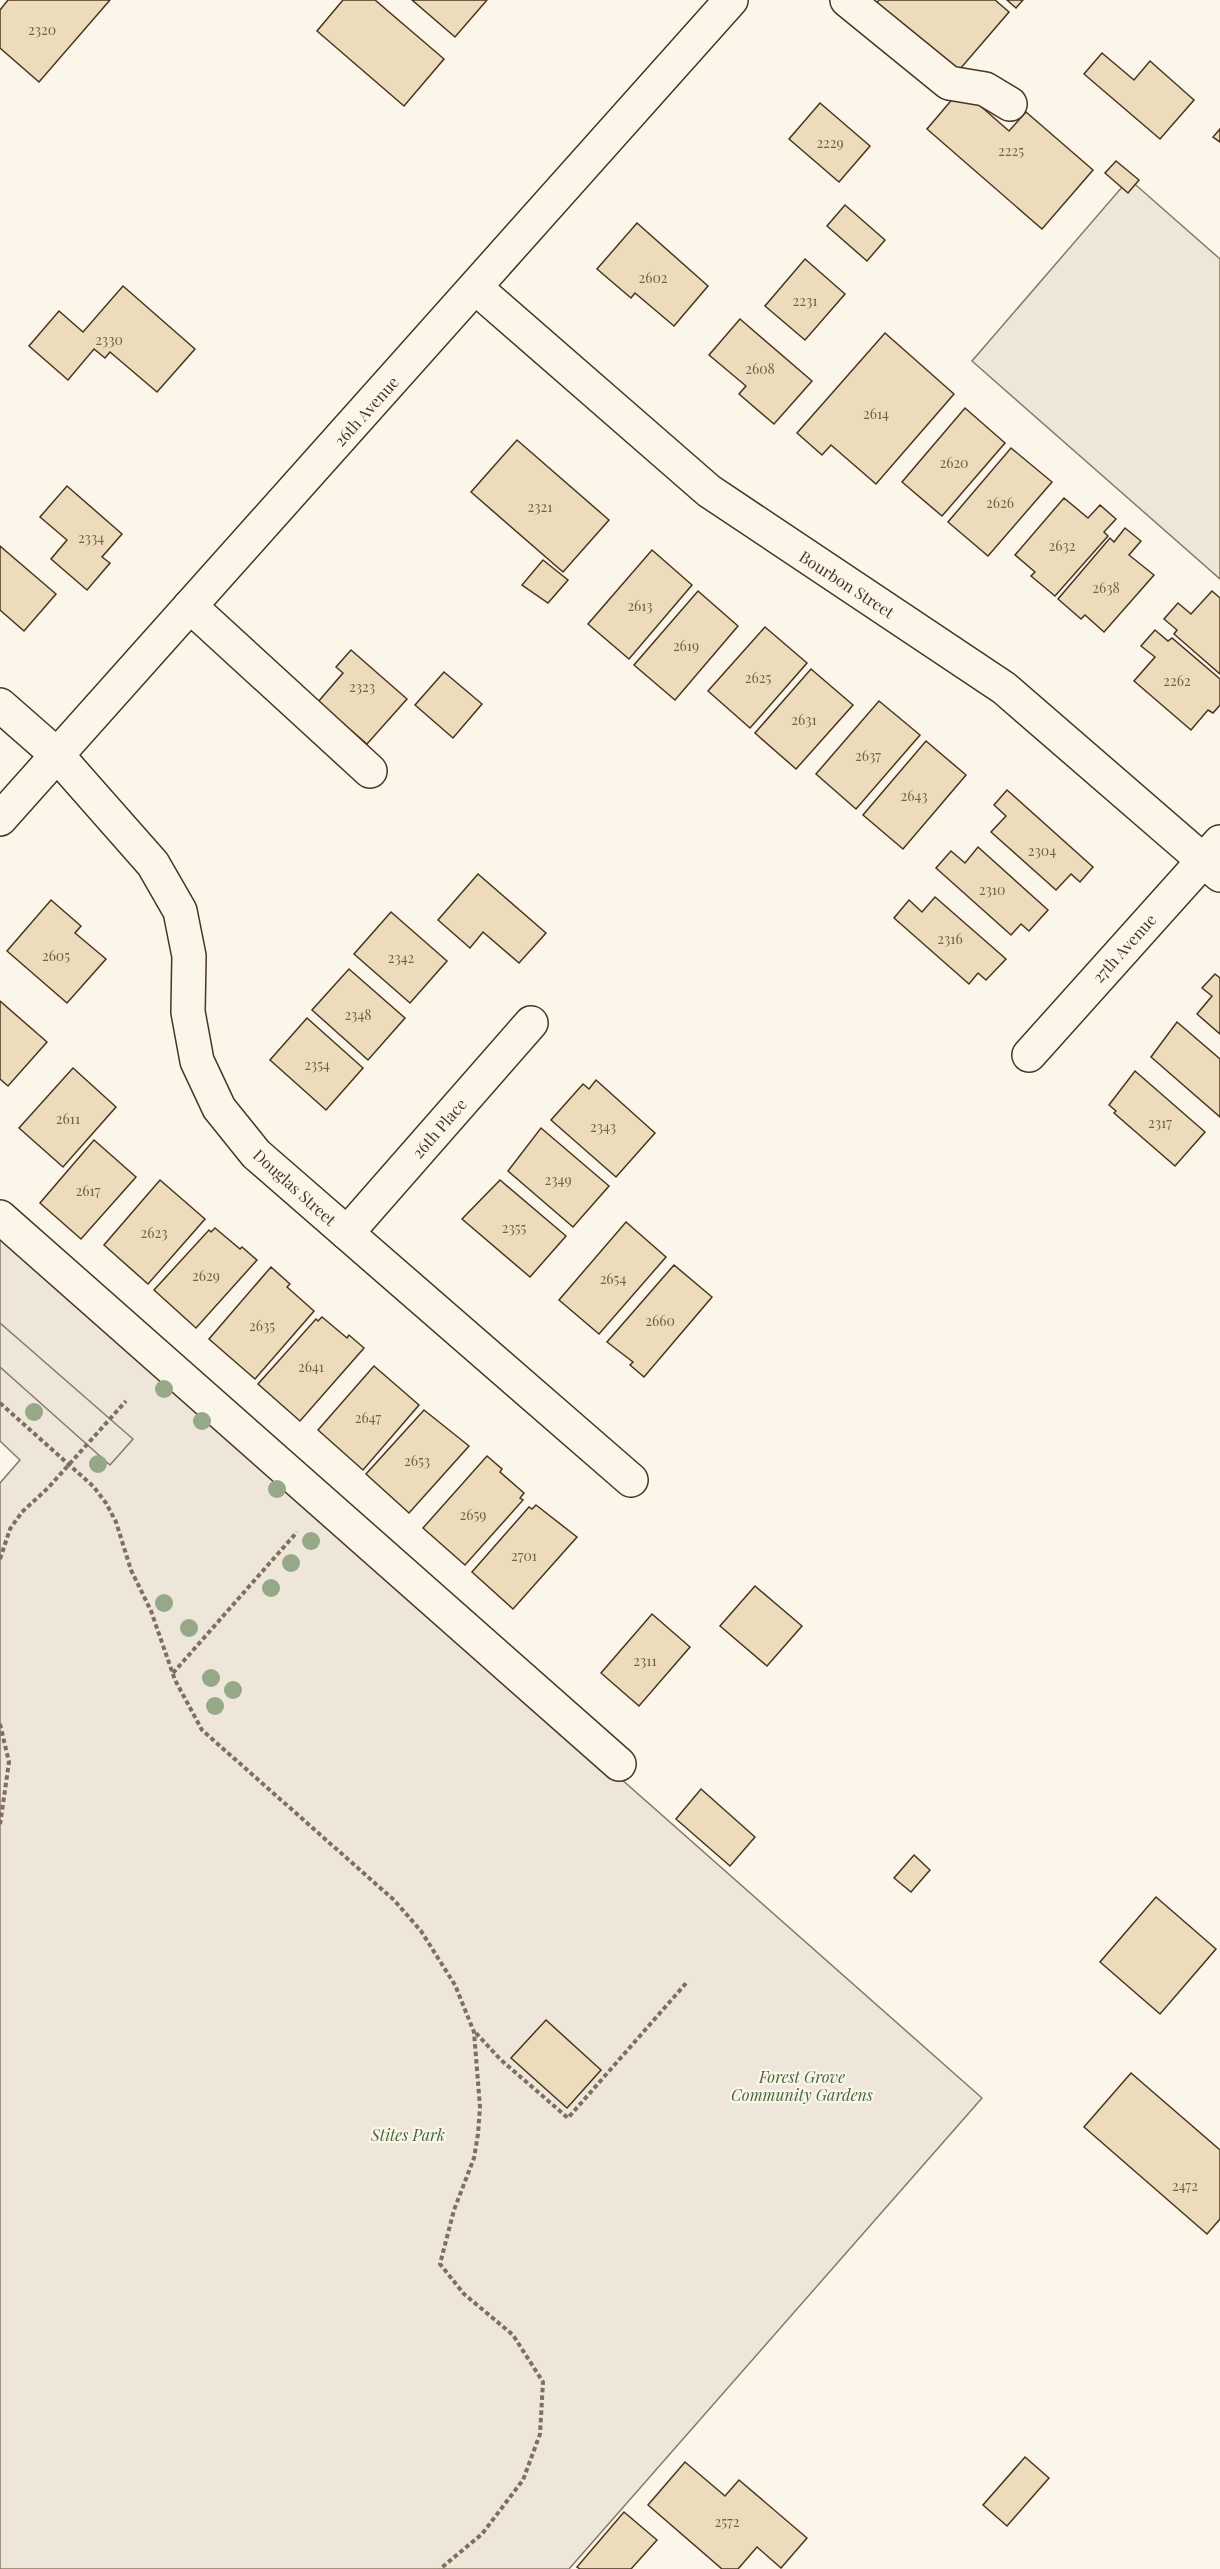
<svg xmlns="http://www.w3.org/2000/svg" width="1220" height="2569" font-family="'Playfair Display',serif">
	<style>
		.green { fill: #ede6d9; stroke: #887966; stroke-width: 1.5 }
		.parking { fill: #ede7d9; stroke: #887966; stroke-width: 1.5 }
		.building { fill: #ecdcbc; stroke: #4a3520; stroke-width: 1.5 }
		.lines { fill: none; stroke-linecap: round; stroke-linejoin: round }
		.minor-casing { stroke: #4a3520; stroke-width: 36 }
		.path { stroke: #7f6f5c; stroke-width: 4; stroke-dasharray: 4.5 3; stroke-linecap: butt }
		.minor { stroke: #fbf6e9; stroke-width: 33 }
		.tree { fill: #96a887 }
		.labels { text-anchor: middle; dominant-baseline: central; stroke-width: 4.5; stroke-linejoin: round; paint-order: stroke }
		.number-label { font-size: 14px; fill: #725f47 }
		.street-label { font-size: 16px; fill: #4a3520; stroke: #fbf6e9 }
		.park-label { font-size: 16px; font-style: italic; fill: #436837; stroke: #fbf6e9 }
	</style>
	<rect width="100%" height="100%" fill="#fbf6e9"/>
	<g class="green">
		<polygon points="1129,179 1220,259 1220,579 972,361"/>
		<polygon points="0,1230 982,2098 569,2569 0,2569 0,1483 20,1460 0,1441"/>
	</g>
	<polygon class="parking" points="0,1323 133,1439 110,1465 0,1367"/>
	<g class="building">
		<polygon points="8,0 110,0 39,82 0,48 0,10"/>
		<polygon points="343,0 375,0 444,59 404,106 317,31"/>
		<polygon points="412,0 487,0 455,37"/>
		<polygon points="879,0 995,0 1009,12 954,76 874,6"/>
		<polygon points="1007,0 1023,0 1016,8"/>
		<polygon points="1102,53 1134,80 1150,61 1194,100 1160,139 1084,74"/>
		<polygon points="961,89 1009,131 1026,112 1093,170 1042,229 927,129"/>
		<polygon points="820,103 870,146 839,182 789,139"/>
		<polygon points="1220,129 1220,142 1213,137"/>
		<polygon points="1116,161 1139,180 1128,193 1105,173"/>
		<polygon points="845,205 885,240 867,261 827,226"/>
		<polygon points="637,223 708,286 674,326 635,293 631,298 597,269"/>
		<polygon points="805,259 845,294 805,340 765,306"/>
		<polygon points="123,286 195,349 157,392 110,352 105,358 94,349 68,380 29,346 59,311 83,332"/>
		<polygon points="740,319 812,381 774,424 739,394 746,386 709,355"/>
		<polygon points="885,333 954,394 876,484 831,445 822,455 797,433"/>
		<polygon points="965,408 1005,443 942,516 902,482"/>
		<polygon points="517,440 609,520 563,572 471,492"/>
		<polygon points="1011,448 1052,482 988,556 948,522"/>
		<polygon points="67,486 122,534 102,557 110,563 87,590 51,559 67,540 40,517"/>
		<polygon points="1064,498 1088,518 1100,505 1116,519 1104,532 1108,536 1055,596 1031,576 1035,572 1015,555"/>
		<polygon points="1125,528 1141,541 1129,555 1154,575 1104,632 1085,615 1081,619 1058,599 1110,538 1114,542"/>
		<polygon points="0,546 56,594 24,631 0,610"/>
		<polygon points="652,550 692,585 629,659 588,624"/>
		<polygon points="543,560 568,580 548,603 522,585"/>
		<polygon points="698,591 738,626 675,700 634,665"/>
		<polygon points="1212,591 1220,598 1220,674 1174,634 1177,630 1164,619 1178,603 1191,614"/>
		<polygon points="765,627 807,663 750,728 708,691"/>
		<polygon points="1155,630 1168,641 1172,638 1220,679 1220,705 1213,713 1208,710 1191,730 1134,681 1155,657 1141,646"/>
		<polygon points="351,650 407,699 367,744 318,702 343,673 336,667"/>
		<polygon points="811,669 853,705 796,769 755,733"/>
		<polygon points="444,672 482,704 453,738 415,705"/>
		<polygon points="879,701 920,735 856,809 816,774"/>
		<polygon points="926,741 966,775 903,849 863,815"/>
		<polygon points="1007,790 1093,867 1080,882 1071,874 1056,890 991,832 1006,816 994,805"/>
		<polygon points="978,847 1048,910 1029,931 1021,924 1011,935 936,868 951,851 965,863"/>
		<polygon points="478,874 546,933 519,963 483,932 470,948 438,920"/>
		<polygon points="935,897 1006,959 986,980 978,973 969,984 894,918 909,900 922,912"/>
		<polygon points="51,900 81,926 75,933 106,959 67,1003 7,951"/>
		<polygon points="391,912 447,961 410,1003 354,954"/>
		<polygon points="349,969 405,1018 368,1060 312,1010"/>
		<polygon points="1215,974 1220,978 1220,1034 1197,1014 1212,996 1202,988"/>
		<polygon points="0,1001 47,1042 8,1086 0,1079"/>
		<polygon points="307,1018 363,1068 326,1110 270,1060"/>
		<polygon points="1177,1022 1220,1059 1220,1117 1151,1057"/>
		<polygon points="73,1068 116,1107 63,1167 19,1128"/>
		<polygon points="1135,1071 1205,1132 1175,1166 1114,1113 1116,1111 1109,1105"/>
		<polygon points="596,1080 655,1133 616,1177 551,1120 583,1084 589,1089"/>
		<polygon points="541,1128 609,1186 573,1227 508,1171"/>
		<polygon points="94,1140 136,1177 81,1239 40,1203"/>
		<polygon points="160,1180 205,1219 148,1284 104,1245"/>
		<polygon points="500,1180 566,1236 530,1277 462,1219"/>
		<polygon points="626,1222 666,1257 599,1334 559,1300"/>
		<polygon points="215,1228 240,1249 242,1247 257,1260 196,1328 154,1290 209,1230 211,1232"/>
		<polygon points="674,1265 712,1297 644,1377 630,1365 633,1362 607,1342"/>
		<polygon points="271,1267 290,1284 287,1287 314,1311 255,1379 209,1339"/>
		<polygon points="322,1317 347,1338 349,1335 364,1348 300,1421 258,1384 316,1319 318,1321"/>
		<polygon points="374,1366 419,1405 363,1470 318,1430"/>
		<polygon points="424,1410 469,1446 409,1513 366,1474"/>
		<polygon points="487,1456 502,1469 500,1472 524,1493 520,1498 523,1500 465,1565 423,1528"/>
		<polygon points="536,1505 577,1537 513,1609 472,1572 529,1507 532,1509"/>
		<polygon points="755,1586 802,1626 767,1666 720,1626"/>
		<polygon points="652,1614 690,1647 639,1706 601,1673"/>
		<polygon points="701,1789 755,1837 730,1866 676,1819"/>
		<polygon points="914,1855 930,1870 911,1892 894,1878"/>
		<polygon points="1156,1897 1216,1949 1160,2014 1100,1962"/>
		<polygon points="546,2020 601,2070 567,2108 511,2058"/>
		<polygon points="1131,2073 1220,2150 1220,2219 1207,2234 1084,2127"/>
		<polygon points="1025,2457 1049,2478 1007,2526 983,2505"/>
		<polygon points="685,2462 725,2496 739,2480 807,2538 781,2568 757,2547 738,2569 722,2569 648,2505"/>
		<polygon points="624,2512 657,2540 631,2569 580,2569 577,2567"/>
	</g>
	<g class="lines">
		<g class="minor-casing">
			<g id="minor">
				<polyline points="847,0 949,83 985,89 1010,104"/>
				<polyline points="476,288 709,491 1004,688 1220,875"/>
				<polyline points="190,606 370,771"/>
				<polyline points="0,705 57,755 153,864 180,911 189,956 188,1012 197,1061 219,1108 256,1154 631,1480"/>
				<polyline points="0,819 731,0"/>
				<polyline points="1029,1055 1220,842"/>
				<polyline points="0,1217 619,1764"/>
				<polyline points="347,1233 531,1023"/>
			</g>
		</g>
		<g class="path">
			<polyline points="0,1403 93,1486 106,1503 116,1522 131,1570 151,1611 175,1680 202,1730 394,1900 421,1931 455,1985 474,2032 480,2107 478,2134 474,2158 454,2210 440,2264 464,2294 513,2335 543,2382 540,2434 523,2480 482,2534 440,2569"/>
			<polyline points="0,1559 10,1529 22,1512 48,1488 126,1401"/>
			<polyline points="173,1673 297,1532"/>
			<polyline points="0,1724 9,1762 0,1825"/>
			<polyline points="476,2033 501,2060 568,2118 688,1981"/>
		</g>
		<use href="#minor" class="minor"/>
	</g>
	<g class="tree">
		<circle cx="164" cy="1389" r="9"/>
		<circle cx="34" cy="1412" r="9"/>
		<circle cx="202" cy="1421" r="9"/>
		<circle cx="98" cy="1464" r="9"/>
		<circle cx="277" cy="1489" r="9"/>
		<circle cx="311" cy="1541" r="9"/>
		<circle cx="291" cy="1563" r="9"/>
		<circle cx="271" cy="1588" r="9"/>
		<circle cx="164" cy="1603" r="9"/>
		<circle cx="189" cy="1628" r="9"/>
		<circle cx="211" cy="1678" r="9"/>
		<circle cx="233" cy="1690" r="9"/>
		<circle cx="215" cy="1706" r="9"/>
	</g>
	<g class="labels">
		<g class="number-label">
			<text x="42" y="29">2320</text>
			<text x="830" y="142">2229</text>
			<text x="1011" y="150">2225</text>
			<text x="653" y="277">2602</text>
			<text x="805" y="300">2231</text>
			<text x="109" y="339">2330</text>
			<text x="760" y="368">2608</text>
			<text x="876" y="413">2614</text>
			<text x="954" y="462">2620</text>
			<text x="1000" y="502">2626</text>
			<text x="540" y="506">2321</text>
			<text x="91" y="537">2334</text>
			<text x="1062" y="545">2632</text>
			<text x="1106" y="587">2638</text>
			<text x="640" y="605">2613</text>
			<text x="686" y="645">2619</text>
			<text x="758" y="677">2625</text>
			<text x="1177" y="680">2262</text>
			<text x="362" y="686">2323</text>
			<text x="804" y="719">2631</text>
			<text x="868" y="755">2637</text>
			<text x="914" y="795">2643</text>
			<text x="1042" y="850">2304</text>
			<text x="992" y="889">2310</text>
			<text x="950" y="938">2316</text>
			<text x="56" y="955">2605</text>
			<text x="401" y="957">2342</text>
			<text x="358" y="1014">2348</text>
			<text x="317" y="1064">2354</text>
			<text x="68" y="1118">2611</text>
			<text x="1160" y="1122">2317</text>
			<text x="603" y="1126">2343</text>
			<text x="558" y="1179">2349</text>
			<text x="88" y="1190">2617</text>
			<text x="514" y="1227">2355</text>
			<text x="154" y="1232">2623</text>
			<text x="206" y="1275">2629</text>
			<text x="613" y="1278">2654</text>
			<text x="660" y="1320">2660</text>
			<text x="262" y="1325">2635</text>
			<text x="311" y="1366">2641</text>
			<text x="368" y="1417">2647</text>
			<text x="417" y="1460">2653</text>
			<text x="473" y="1514">2659</text>
			<text x="524" y="1555">2701</text>
			<text x="645" y="1660">2311</text>
			<text x="1185" y="2185">2472</text>
			<text x="727" y="2521">2572</text>
		</g>
		<g class="street-label">
			<text transform="translate(366 411) rotate(-48)">26th Avenue</text>
			<text transform="translate(847 584) rotate(33)">Bourbon Street</text>
			<text transform="translate(1124 948) rotate(-48)">27th Avenue</text>
			<text transform="translate(439 1128) rotate(-49)">26th Place</text>
			<text transform="translate(295 1187) rotate(42)">Douglas Street</text>
		</g>
		<g class="park-label">
			<text x="802" y="2076">Forest Grove<tspan x="802" dy="18">Community Gardens</tspan></text>
			<text x="408" y="2134">Stites Park</text>
		</g>
	</g>
</svg>
